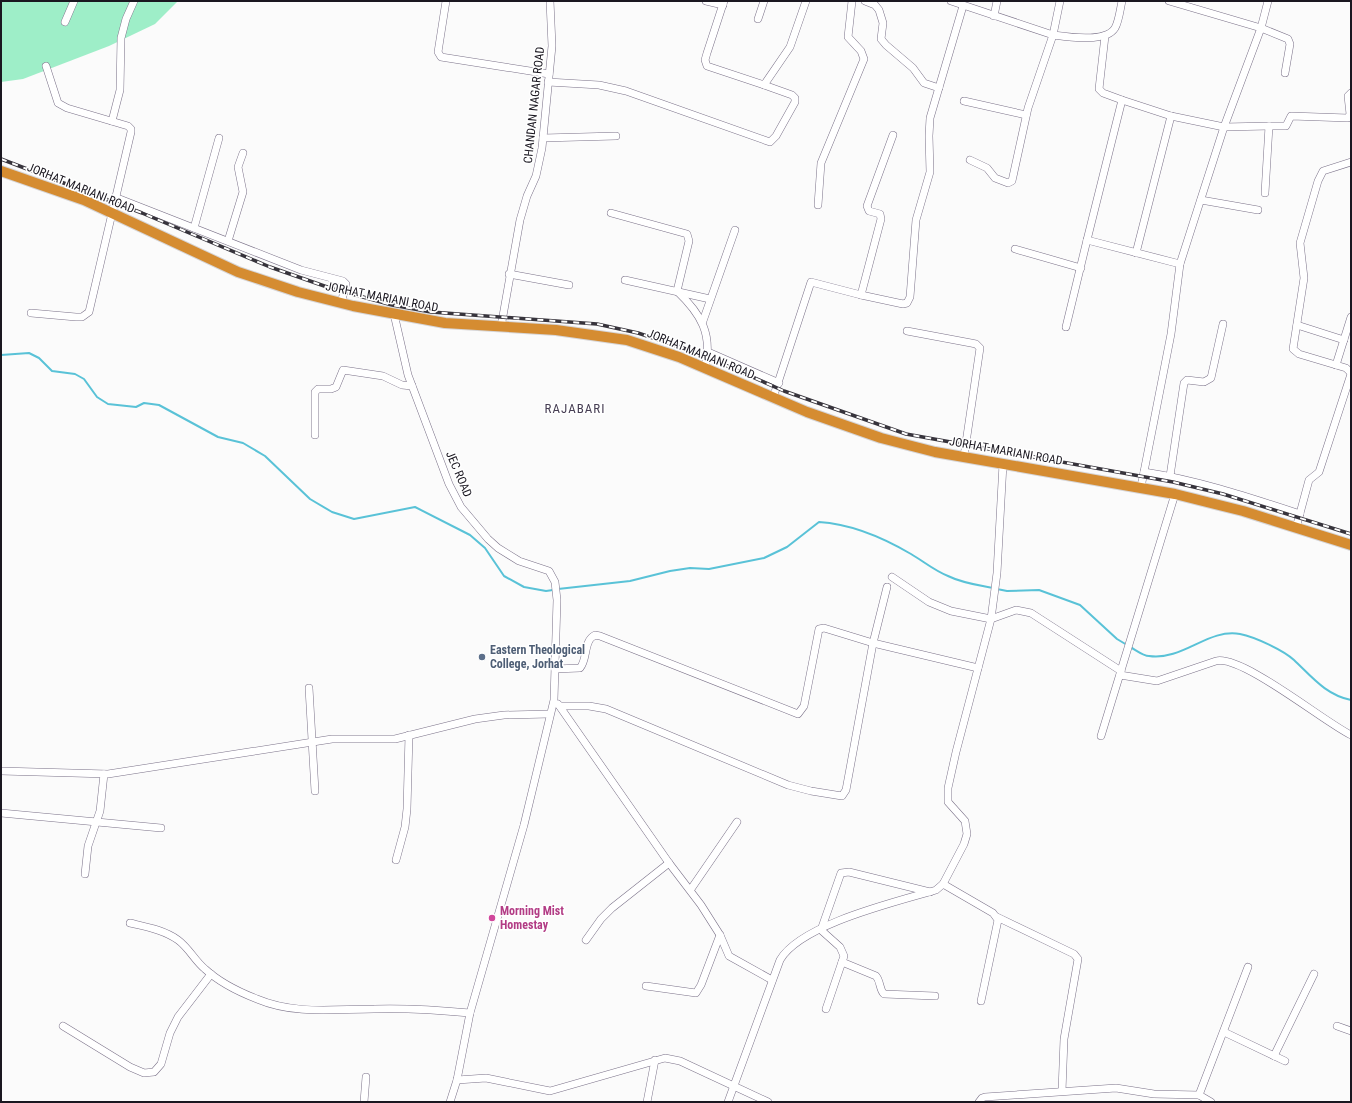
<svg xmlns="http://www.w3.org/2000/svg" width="1352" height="1103" font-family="'Roboto Condensed',sans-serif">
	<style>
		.green { fill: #9eeec8 }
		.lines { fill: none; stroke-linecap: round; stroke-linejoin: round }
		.stream { stroke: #59c2d7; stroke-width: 2 }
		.minor-casing { stroke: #7b7289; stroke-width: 8 }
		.highway-casing { stroke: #d6d5d7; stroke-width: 12 }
		.minor { stroke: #fff; stroke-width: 7 }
		.highway { stroke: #d58c31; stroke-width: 10 }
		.rail-casing { stroke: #37343c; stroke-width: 3.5 }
		.rail { stroke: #fff; stroke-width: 2; stroke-dasharray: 6; stroke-linecap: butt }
		.service-dot { fill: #5c6f8a; stroke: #fff; stroke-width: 1.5 }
		.hotel-dot { fill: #d1479c; stroke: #fff; stroke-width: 1.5 }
		.labels { text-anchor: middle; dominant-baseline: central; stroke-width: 3; stroke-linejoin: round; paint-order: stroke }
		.street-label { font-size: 12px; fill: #1a1720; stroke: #fff }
		.service-label { font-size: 12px; font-weight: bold; fill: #4e5e75; stroke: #fff; text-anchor: start }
		.hotel-label { font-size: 12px; font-weight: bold; fill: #b23c85; stroke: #fff; text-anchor: start }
		.neighbourhood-label { font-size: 13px; letter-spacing: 1px; fill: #463e53; stroke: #fff }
	</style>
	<rect width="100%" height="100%" fill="#fbfbfb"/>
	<polygon class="green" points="1,1 178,1 155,24 109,46 23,79 1,82"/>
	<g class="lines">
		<g class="stream">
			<polyline points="1,355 29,353 39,358 52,371 75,374 84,379 97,397 108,404 136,407 144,403 159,405 218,437 243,443 265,456 310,499 332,512 354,519 415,507 470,535 485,548 504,576 524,587 546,591 553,590"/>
			<path d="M558,589L630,581L670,571L690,568L709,569L764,558L787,547L819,522C852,524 882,537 911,554C923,561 935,571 948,576C962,583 977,585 993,588"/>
			<polyline points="997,589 1007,591 1039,590 1080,605 1117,639 1127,645"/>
			<path d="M1130,647C1136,650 1143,656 1149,656C1183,661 1208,628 1240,634C1255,637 1283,650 1294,660C1312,677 1326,695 1351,700"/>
		</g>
		<g class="minor-casing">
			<g id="minor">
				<polyline points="446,1 438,52 441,57 549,74"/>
				<polyline points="706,1 723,5"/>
				<polyline points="724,1 707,53 705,60 707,66 764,85 790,47 806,1"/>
				<polyline points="865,1 875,5 879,10 883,23 881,39 886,45 913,68 924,83 939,88"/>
				<polyline points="951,1 1053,35 1060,1"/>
				<polyline points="1169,1 1261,28 1288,39 1290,44 1285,73"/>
				<polyline points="994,16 997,1"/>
				<polyline points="758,19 764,1"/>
				<polyline points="65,22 74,1"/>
				<polyline points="1105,36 1099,89 1103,93 1122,100 1087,240 1180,264"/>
				<polyline points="548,82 599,85 626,91 770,142 776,136 795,102 795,98 792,95 764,85"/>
				<polyline points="1122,100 1171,116 1224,127 1269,126"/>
				<polyline points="964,101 1026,115"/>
				<polyline points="112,121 120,90 121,38 126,19 134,1"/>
				<polyline points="543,138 616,136"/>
				<path d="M970,160L987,168L995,178L1008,183L1012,181L1028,108L1053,35C1068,37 1106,43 1115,28C1119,21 1120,10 1122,1"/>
				<polyline points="1351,162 1323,171 1318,181 1300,243 1304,278 1293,349 1299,354 1346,368 1351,373"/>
				<polyline points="1265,193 1269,126 1286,126 1291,116 1348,118 1350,114 1348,96 1351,93"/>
				<polyline points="117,198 301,270 343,281 346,284 341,303"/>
				<polyline points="1201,200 1258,210"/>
				<polyline points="818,205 821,163 864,59 861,51 848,37 852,1"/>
				<path d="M611,213L687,234L689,241L677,291C701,314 713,334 705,368"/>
				<polyline points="194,228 219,138"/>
				<polyline points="228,241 243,192 238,167 243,153"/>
				<polyline points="1015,249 1081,268"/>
				<polyline points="1136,253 1171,116"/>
				<polyline points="509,274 569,285"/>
				<polyline points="625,280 710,299"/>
				<polyline points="861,295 903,304 907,303 910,297 916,220 930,172 929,136 930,118 963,6"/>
				<polyline points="31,313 76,317 82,317 89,312 131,132 131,129 128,126 67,108 58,103 46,66"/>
				<polyline points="394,314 408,375 449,484 461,507 488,539 498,548 519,561 549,571 555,582 557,600 554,700 524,825 470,1013 457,1080 450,1102"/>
				<polyline points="703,321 735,230"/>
				<polyline points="1297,325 1344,340"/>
				<polyline points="501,327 520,220 527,196 536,176 542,148 552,46 550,1"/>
				<polyline points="1066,327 1087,240"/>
				<polyline points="907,331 971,343 976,344 980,348 964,456"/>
				<polyline points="708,352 779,383"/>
				<polyline points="1336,365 1351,317"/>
				<polyline points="773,398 811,282 861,295 881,219 880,214 869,211 867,206 893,135"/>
				<polyline points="315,435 315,392 318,389 331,389 336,387 343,370 383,376 402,385 412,386"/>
				<path d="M1144,472C1197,480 1248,497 1300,514"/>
				<polyline points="1170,476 1184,383 1187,380 1204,382 1211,378 1223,324"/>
				<polyline points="1141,487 1171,334 1180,264 1224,127 1261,28 1268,1"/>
				<polyline points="1296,528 1309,480 1319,472 1351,374"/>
				<polyline points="892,577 929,602 951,611 991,619 1016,610 1031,613 1121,671"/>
				<path d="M555,669L580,668C588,659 583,641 595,635L600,636L798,714L804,706L819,629L824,628L873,643L978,668"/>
				<path d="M1120,675L1157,681L1216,661C1241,654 1324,722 1351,735"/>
				<polyline points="309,688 315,791"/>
				<polyline points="558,704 669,863 701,905 720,935 729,956 772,980"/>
				<polyline points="560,706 589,706 606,709 788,785 811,791 842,796 846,790 873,643 887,587"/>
				<polyline points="1101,736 1175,494"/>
				<polyline points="1,771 108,774 332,739 395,739 475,719 504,715 549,714"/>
				<polyline points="1,813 161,828"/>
				<polyline points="396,860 405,827 407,809 409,735"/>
				<polyline points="85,874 88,846 100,811 104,774"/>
				<polyline points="943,884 993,913 998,920 981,1001"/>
				<polyline points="691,889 737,822"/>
				<polyline points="997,917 1074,954 1078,959 1064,1039 1062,1091"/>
				<path d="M130,923C147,927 164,930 178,940C189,948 195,961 205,969C219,982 239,992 257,999C295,1015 334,1009 374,1009C406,1008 438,1010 470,1013"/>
				<polyline points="586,940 601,919 612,908 669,863"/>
				<path d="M842,962L876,976C881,982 879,989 884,994L935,996"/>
				<polyline points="646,986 696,993 701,985 720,935"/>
				<polyline points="826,1009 844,956 840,947 821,930 841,873 849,872 930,892"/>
				<polyline points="63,1026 130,1067 144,1073 154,1072 161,1064 170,1033 178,1017 211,974"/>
				<polyline points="1337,1026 1351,1031"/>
				<polyline points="1224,1032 1285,1061"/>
				<polyline points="1274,1056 1314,974"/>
				<polyline points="457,1080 486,1078 550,1091 665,1058 680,1061 768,1102"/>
				<polyline points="1199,1095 1248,967"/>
				<polyline points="364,1102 366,1077"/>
				<polyline points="647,1102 655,1060"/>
				<path d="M728,1102L780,960C801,924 896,902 936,890L943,884L964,844L967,834L965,821L948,802V788L956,752L991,619L997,573L1003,464"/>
				<polyline points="979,1102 982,1098 985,1097 1116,1088 1154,1094 1199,1095 1211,1102"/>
			</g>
		</g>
		<g class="highway-casing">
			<polyline id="highway" points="1,171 84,200 238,272 298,292 353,306 445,323 556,330 627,340 679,357 807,412 881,438 935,452 1175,494 1243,511 1351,545"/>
		</g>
		<use href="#minor" class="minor"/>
		<use href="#highway" class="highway"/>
		<g class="rail-casing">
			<polyline id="rail" points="1,159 142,213 270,267 330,288 392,305 431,312 597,324 638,333 698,353 784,391 906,434 1173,482 1223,494 1351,534"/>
		</g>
		<use href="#rail" class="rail"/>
	</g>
	<circle class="service-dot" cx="482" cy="657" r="4"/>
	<circle class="hotel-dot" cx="492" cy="918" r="4"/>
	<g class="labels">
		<g class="street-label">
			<text transform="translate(534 105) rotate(-84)">CHANDAN NAGAR ROAD</text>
			<text transform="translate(81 188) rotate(22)">JORHAT MARIANI ROAD</text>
			<text transform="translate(382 297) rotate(11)">JORHAT MARIANI ROAD</text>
			<text transform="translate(701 354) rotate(22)">JORHAT MARIANI ROAD</text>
			<text transform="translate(1006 451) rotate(10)">JORHAT MARIANI ROAD</text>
			<text transform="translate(459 474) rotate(67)">JEC ROAD</text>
		</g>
		<g class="service-label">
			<text x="490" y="650">Eastern Theological<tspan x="490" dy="14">College, Jorhat</tspan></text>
		</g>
		<g class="hotel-label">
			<text x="500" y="911">Morning Mist<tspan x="500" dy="14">Homestay</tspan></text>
		</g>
		<g class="neighbourhood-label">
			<text x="575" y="408">RAJABARI</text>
		</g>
	</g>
	<rect width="1352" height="1103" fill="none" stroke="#1a1720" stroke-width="4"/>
</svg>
